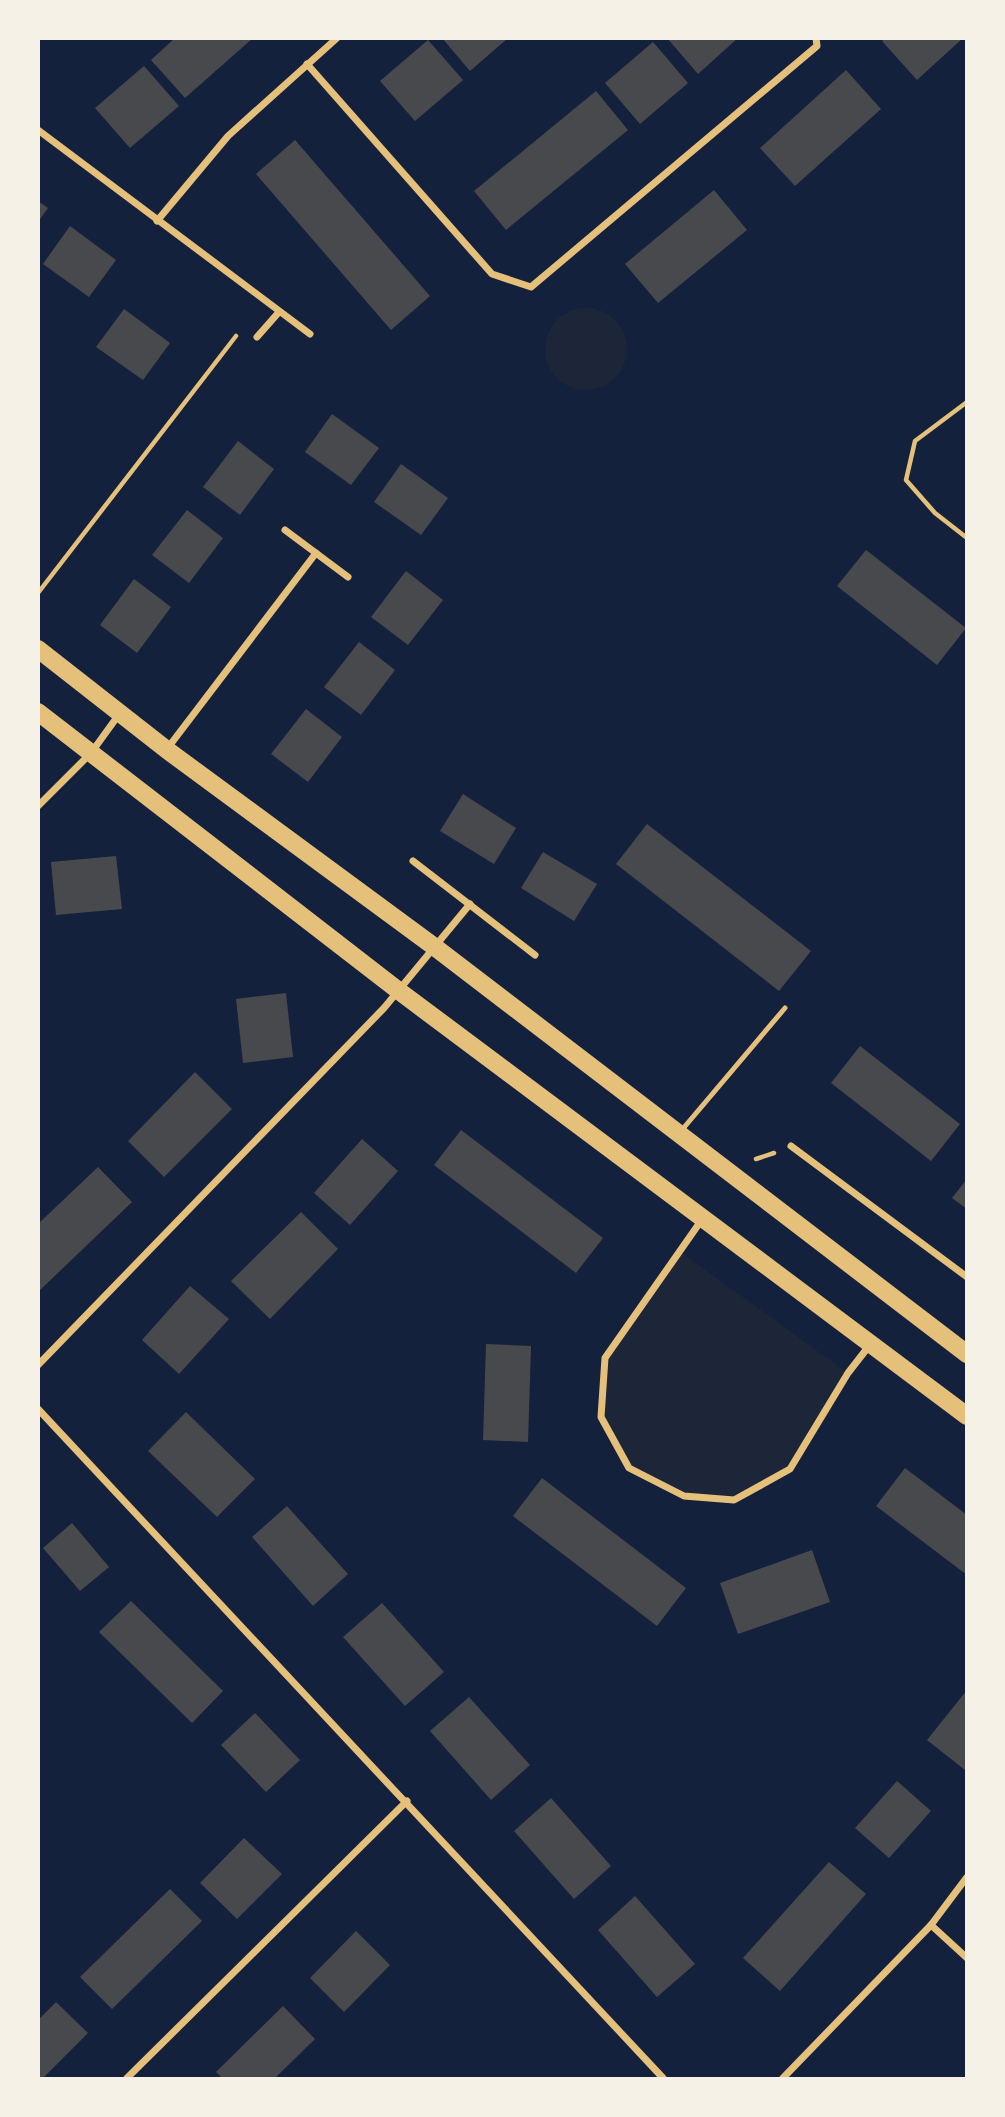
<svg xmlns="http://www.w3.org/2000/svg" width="1005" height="2117" font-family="Raleway,sans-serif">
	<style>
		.green { fill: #1d2539 }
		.building { fill: #48494c }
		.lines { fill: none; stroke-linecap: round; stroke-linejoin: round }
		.path { stroke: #e5c07b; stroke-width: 4.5 }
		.service { stroke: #e5c07b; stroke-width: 5 }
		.minor { stroke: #e5c07b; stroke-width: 7 }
		.primary { stroke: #e5c07b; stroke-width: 18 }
	</style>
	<rect width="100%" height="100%" fill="#14213d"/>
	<g class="green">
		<circle cx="586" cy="349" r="41"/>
		<polygon points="679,1251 848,1373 790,1469 734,1500 684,1496 629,1468 601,1417 605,1358"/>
	</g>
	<g class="building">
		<polygon points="175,38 253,38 185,98 151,60"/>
		<polygon points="442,38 508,38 470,71"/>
		<polygon points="667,38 738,38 698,74"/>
		<polygon points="885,38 963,38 917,80 882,41"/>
		<polygon points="428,40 463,80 415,121 380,81"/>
		<polygon points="653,42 688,83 640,124 605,83"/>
		<polygon points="144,66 179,106 130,148 95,108"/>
		<polygon points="846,70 881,109 795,186 760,148"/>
		<polygon points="596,91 628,130 506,230 474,191"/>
		<polygon points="295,140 430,296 391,330 256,174"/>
		<polygon points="714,190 747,230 658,303 625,264"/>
		<polygon points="38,201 48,208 38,222"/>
		<polygon points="70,226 116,260 89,297 43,264"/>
		<polygon points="124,309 170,343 143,380 96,347"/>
		<polygon points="332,414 379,448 351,485 305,452"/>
		<polygon points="238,441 274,469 240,515 203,487"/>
		<polygon points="401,464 448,498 421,535 374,502"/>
		<polygon points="187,510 223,538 189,583 152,555"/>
		<polygon points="866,550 966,628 937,665 837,586"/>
		<polygon points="406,571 443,600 408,645 371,617"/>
		<polygon points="134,579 171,607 137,653 100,625"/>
		<polygon points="359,642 395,670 361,715 324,687"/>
		<polygon points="306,709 342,737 308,782 271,754"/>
		<polygon points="463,794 516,828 494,864 440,831"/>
		<polygon points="647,824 811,951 779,991 616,864"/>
		<polygon points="543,852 597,884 574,921 521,888"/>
		<polygon points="116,856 122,909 56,915 51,862"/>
		<polygon points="286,993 293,1057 243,1063 236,999"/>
		<polygon points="860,1046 960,1124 931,1161 831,1083"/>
		<polygon points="195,1072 232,1109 164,1177 128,1141"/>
		<polygon points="461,1130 603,1238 576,1273 434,1165"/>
		<polygon points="362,1139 398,1171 350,1225 314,1193"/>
		<polygon points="98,1167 132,1202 38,1292 38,1224"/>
		<polygon points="967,1179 967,1209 952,1198"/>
		<polygon points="301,1212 338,1249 270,1319 231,1281"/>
		<polygon points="190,1286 229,1319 179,1374 142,1340"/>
		<polygon points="486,1344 531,1346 528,1442 483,1440"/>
		<polygon points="186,1412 255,1479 217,1517 148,1451"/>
		<polygon points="905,1468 967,1515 967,1575 876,1506"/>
		<polygon points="542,1478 686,1588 657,1626 513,1516"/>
		<polygon points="287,1506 348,1574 313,1606 252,1537"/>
		<polygon points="72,1523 109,1567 80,1591 43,1548"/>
		<polygon points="812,1550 830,1602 738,1634 720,1583"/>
		<polygon points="131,1601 223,1691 192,1723 99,1632"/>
		<polygon points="382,1603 444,1672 405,1706 343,1637"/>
		<polygon points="967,1690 967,1768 965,1770 927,1740"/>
		<polygon points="469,1697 530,1765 491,1800 430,1731"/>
		<polygon points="255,1713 300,1760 266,1792 221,1745"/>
		<polygon points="897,1781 931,1811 889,1858 855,1828"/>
		<polygon points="551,1798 611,1866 574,1899 514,1831"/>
		<polygon points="244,1838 282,1874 237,1919 200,1883"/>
		<polygon points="829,1862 866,1894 780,1991 743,1958"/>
		<polygon points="170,1889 202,1921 112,2009 80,1977"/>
		<polygon points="635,1896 695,1964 657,1997 598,1930"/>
		<polygon points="356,1931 390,1965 344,2012 310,1978"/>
		<polygon points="56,2002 88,2033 43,2078 38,2078 38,2020"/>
		<polygon points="283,2006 315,2039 275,2078 222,2078 216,2072"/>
	</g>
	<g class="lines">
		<g class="path">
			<polyline points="967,402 915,441 906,480 935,513 967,538"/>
			<polyline points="38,593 236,336"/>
			<polyline points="756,1159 774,1153"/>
		</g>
		<polyline class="service" points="681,1131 785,1008"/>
		<g class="minor">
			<polyline points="307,64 492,274 531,287 817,46 816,38"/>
			<polyline points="38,130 310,334"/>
			<polyline points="157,221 228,136 337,38"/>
			<polyline points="257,337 279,312"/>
			<polyline points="285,530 348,577"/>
			<polyline points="167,749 316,553"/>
			<polyline points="38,806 91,753 120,713"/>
			<polyline points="413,861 535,955"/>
			<polyline points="791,1146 967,1277"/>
			<polyline points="703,1218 605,1358 601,1417 629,1468 684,1496 734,1500 790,1469 848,1373 869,1346"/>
			<polyline points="38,1365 384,1008 470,904"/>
			<polyline points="38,1409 663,2078"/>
			<polyline points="931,1925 967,1958"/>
			<polyline points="127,2078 407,1801"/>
			<polyline points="783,2078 931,1925 967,1877"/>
		</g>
		<g class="primary">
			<polyline points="38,649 167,750 436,948 967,1354"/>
			<polyline points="38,712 399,991 967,1416"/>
		</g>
	</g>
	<rect width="1005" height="2117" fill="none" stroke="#f6f1e7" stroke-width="80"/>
</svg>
